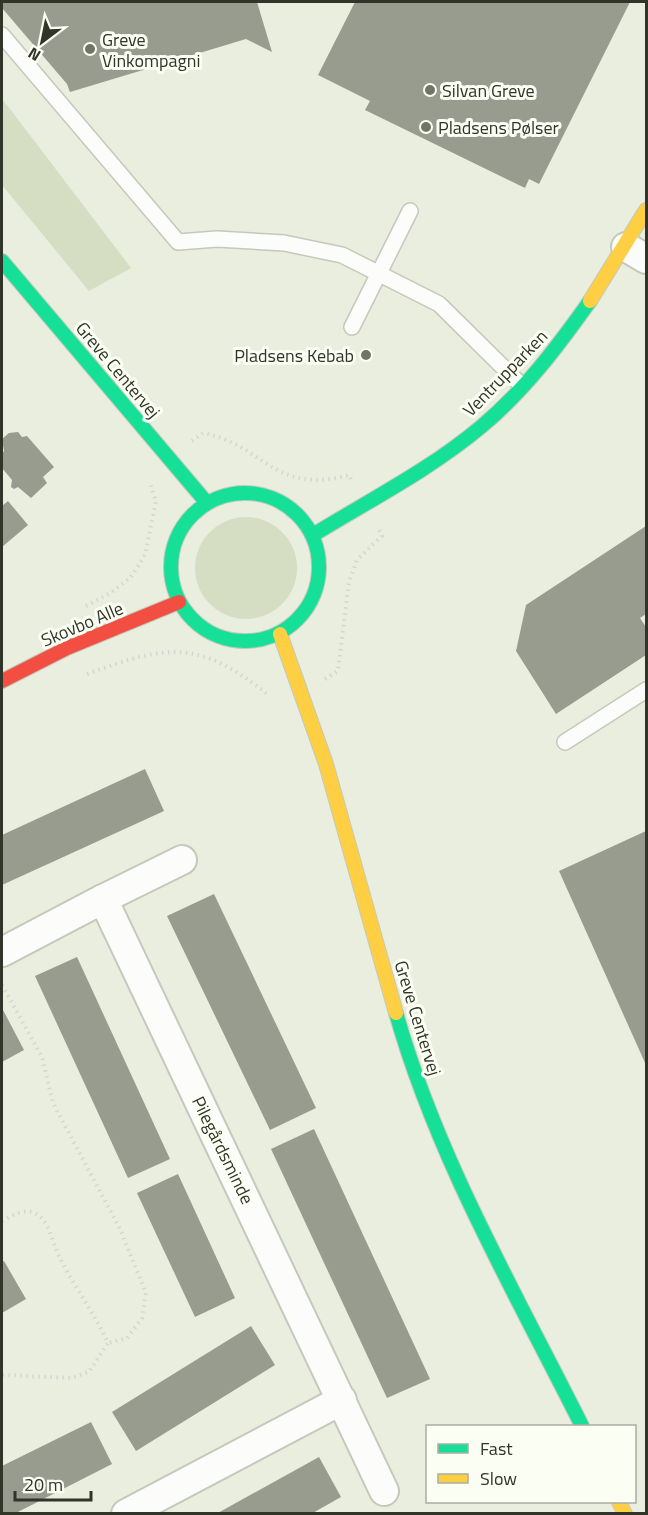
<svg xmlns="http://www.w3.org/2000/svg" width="648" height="1515" font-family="'Titillium Web',sans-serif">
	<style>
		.green { fill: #d5dec2 }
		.building { fill: #989c8f }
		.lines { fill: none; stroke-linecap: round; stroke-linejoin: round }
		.lane-casing { stroke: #c4c9bc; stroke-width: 18 }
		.street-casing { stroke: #c4c9bc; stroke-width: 32 }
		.fast-casing { stroke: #c4c9bc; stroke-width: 16 }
		.slow-casing { stroke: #c4c9bc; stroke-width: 16 }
		.jam-casing { stroke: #c4c9bc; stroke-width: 16 }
		.path { stroke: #d5d6d2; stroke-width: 4; stroke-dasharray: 1.5 4.5; stroke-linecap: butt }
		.lane { stroke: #fcfcfa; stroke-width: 15 }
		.street { stroke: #fcfcfa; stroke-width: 28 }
		.fast { stroke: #16e098; stroke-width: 14 }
		.slow { stroke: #ffcf43; stroke-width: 14 }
		.jam { stroke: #f24e42; stroke-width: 14 }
		.poi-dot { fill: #717568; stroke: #fbfff3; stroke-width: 2 }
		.labels { text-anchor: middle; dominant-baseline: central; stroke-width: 6; stroke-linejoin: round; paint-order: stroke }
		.poi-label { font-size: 18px; fill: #303429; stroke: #fbfff3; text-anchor: start }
		.street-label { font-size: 18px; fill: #303429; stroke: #fbfff3 }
	</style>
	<rect width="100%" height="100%" fill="#e9eede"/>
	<g class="green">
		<polygon points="2,99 10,109 131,268 89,291 2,185"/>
		<circle cx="246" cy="568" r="51"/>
	</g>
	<g class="building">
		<polygon points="2,2 257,2 272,52 246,39 70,92 67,84 2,8"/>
		<polygon points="355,2 630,2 539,184 529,179 525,188 365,110 370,101 318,75"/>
		<polygon points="18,432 22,437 27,436 54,467 43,477 47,483 31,498 18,487 14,489 11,487 12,480 2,468 2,454 4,451 2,439 9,433"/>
		<polygon points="8,501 28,525 2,547 2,506"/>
		<polygon points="646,526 646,614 640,618 646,627 646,655 556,714 516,651 526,605"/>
		<polygon points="145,769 164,811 2,885 2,835"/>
		<polygon points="646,831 646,1065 559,871"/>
		<polygon points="214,894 316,1108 270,1130 167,916"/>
		<polygon points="77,957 170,1159 128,1178 35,976"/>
		<polygon points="2,1008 24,1050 2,1062"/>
		<polygon points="314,1129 430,1379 387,1398 271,1149"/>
		<polygon points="178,1174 235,1298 195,1317 137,1193"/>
		<polygon points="4,1261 26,1299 2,1313 2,1262"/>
		<polygon points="251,1326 275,1365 136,1451 112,1412"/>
		<polygon points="91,1422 112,1464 14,1514 2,1514 2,1466"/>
		<polygon points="319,1457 341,1497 311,1514 216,1514"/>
	</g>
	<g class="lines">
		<g class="lane-casing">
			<g id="lane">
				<polyline points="2,35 178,242 217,239 284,243 342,255 439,304 522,386"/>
				<polyline points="352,327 410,211"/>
				<polyline points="565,742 646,690"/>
			</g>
		</g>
		<g class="street-casing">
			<g id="street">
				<polyline points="626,247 646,259"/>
				<polyline points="103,899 182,860"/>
				<polyline points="2,952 103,899 384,1491"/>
				<polyline points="126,1514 342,1400"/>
			</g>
		</g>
		<g class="fast-casing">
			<g id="fast">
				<polyline points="2,261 207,503"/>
				<circle cx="245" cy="567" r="74"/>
				<path d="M313,535C370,500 431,469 482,426C525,390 558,346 590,301"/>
				<path d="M396,1013C437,1158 515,1292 582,1426"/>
			</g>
		</g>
		<g class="slow-casing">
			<g id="slow">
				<polyline points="590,301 646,210"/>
				<polyline points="280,634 326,764 396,1013"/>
				<polyline points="619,1502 625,1514"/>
			</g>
		</g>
		<g class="jam-casing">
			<polyline id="jam" points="2,681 67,648 179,602"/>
		</g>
		<g class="path">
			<path d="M192,441L203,433C263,444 274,496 349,475L351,479"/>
			<polyline points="86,606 112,592 131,577 145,555 156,501 150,483"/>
			<path d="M87,674C169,644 198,639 270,696"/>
			<polyline points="325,679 338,671 349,582 357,560 382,536 379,530"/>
			<polyline points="2,985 42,1057 53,1103 120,1229 146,1293 142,1318 127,1338 108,1343"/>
			<path d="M2,1221C12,1216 25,1207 36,1214C48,1220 51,1237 56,1249C70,1282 93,1310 108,1343L89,1372L72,1378L2,1375"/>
		</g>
		<use href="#lane" class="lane"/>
		<use href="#street" class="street"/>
		<use href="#fast" class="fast"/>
		<use href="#slow" class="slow"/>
		<use href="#jam" class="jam"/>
	</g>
	<g class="poi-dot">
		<circle cx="90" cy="49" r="6"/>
		<circle cx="430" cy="90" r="6"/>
		<circle cx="426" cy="127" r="6"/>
		<circle cx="366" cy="355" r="6"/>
	</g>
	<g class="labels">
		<g class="poi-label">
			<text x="102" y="39">Greve<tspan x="102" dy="21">Vinkompagni</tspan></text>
			<text x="442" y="90">Silvan Greve</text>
			<text x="438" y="127">Pladsens Pølser</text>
			<text x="354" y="355" text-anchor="end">Pladsens Kebab</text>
		</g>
		<g class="street-label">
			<text transform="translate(118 370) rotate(50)">Greve Centervej</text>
			<text transform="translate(505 373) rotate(-46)">Ventrupparken</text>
			<text transform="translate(82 624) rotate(-23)">Skovbo Alle</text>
			<text transform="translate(418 1018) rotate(73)">Greve Centervej</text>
			<text transform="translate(223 1150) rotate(64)">Pilegårdsminde</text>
		</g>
	</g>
	<rect width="648" height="1515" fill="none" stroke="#303429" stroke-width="6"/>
	<rect x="426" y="1425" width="210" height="78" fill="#fbfff3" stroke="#aaaea2" stroke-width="1.5"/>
	<rect x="438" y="1444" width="30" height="9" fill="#16e098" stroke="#aaaea2" stroke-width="1.5"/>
	<text x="480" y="1455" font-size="18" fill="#303429">Fast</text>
	<rect x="438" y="1474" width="30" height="9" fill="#ffcf43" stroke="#aaaea2" stroke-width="1.5"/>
	<text x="480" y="1485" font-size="18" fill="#303429">Slow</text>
	<g transform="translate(42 42) rotate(212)" stroke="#fbfff3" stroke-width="4.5" paint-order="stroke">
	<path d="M0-4.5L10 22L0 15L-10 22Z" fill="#303429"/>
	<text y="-9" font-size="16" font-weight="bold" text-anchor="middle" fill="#303429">N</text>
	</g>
	<path d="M15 1491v9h76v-9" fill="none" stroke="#303429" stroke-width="3"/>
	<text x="24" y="1491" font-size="18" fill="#303429" stroke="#fbfff3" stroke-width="4.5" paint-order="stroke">20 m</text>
</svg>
